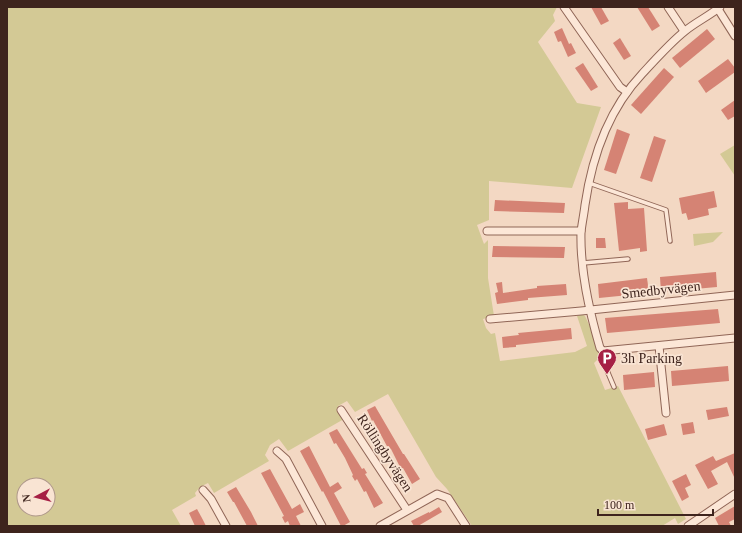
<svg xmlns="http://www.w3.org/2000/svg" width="742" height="533" font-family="'Times New Roman',serif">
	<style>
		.green { fill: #d3c995; fill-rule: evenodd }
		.building { fill: #d58374 }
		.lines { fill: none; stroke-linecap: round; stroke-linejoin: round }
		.lane-casing { stroke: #906657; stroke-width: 5.5 }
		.street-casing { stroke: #906657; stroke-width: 9 }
		.lane { stroke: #fce7d7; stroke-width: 3.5 }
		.street { stroke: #fce7d7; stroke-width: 7 }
		.labels { text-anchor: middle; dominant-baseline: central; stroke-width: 3.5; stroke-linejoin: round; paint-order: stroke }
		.street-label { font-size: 14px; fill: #3e241d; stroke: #f9e4d3 }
		.poi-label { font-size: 14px; fill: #3e241d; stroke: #f9e4d3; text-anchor: start }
	</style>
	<rect width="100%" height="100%" fill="#f3d8c3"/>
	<g class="green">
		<path d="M7,7H557L553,15L555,21L538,42L577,103L601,107L572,188L489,181V220L477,225L484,244L488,240V278L494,316L483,319L486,328L491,334L495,333L500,361L575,352L587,346L577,316L582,314L585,316L600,348V357L594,363L605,390L618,386L686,519L678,524L675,518L662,526H472L447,489L436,477L388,394L355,412L347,401L338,406L344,419L288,451L279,439L270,445L265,455L269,461L214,493L208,483L200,487L195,493L196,496L172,510L181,526H7ZM24,485H48V509H24Z"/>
		<polygon points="735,145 735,176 720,154"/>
		<polygon points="723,232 713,242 694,246 693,234"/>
	</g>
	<g class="building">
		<polygon points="591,7 601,7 609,21 601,25"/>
		<polygon points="637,7 648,7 660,26 652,31"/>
		<polygon points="562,28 569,44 571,43 576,53 568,57 561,41 558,42 554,32"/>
		<polygon points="707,29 715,39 680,68 672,58"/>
		<polygon points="620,38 631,56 624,60 613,43"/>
		<polygon points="728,59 735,68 735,72 706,93 698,81"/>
		<polygon points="583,63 598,87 591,91 575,68"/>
		<polygon points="664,68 674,77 641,114 631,105"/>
		<polygon points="735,100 735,116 728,120 721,110"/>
		<polygon points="617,129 630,134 616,174 604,170"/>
		<polygon points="654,136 666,140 652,182 640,178"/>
		<polygon points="714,191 717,207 708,209 709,215 688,220 686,213 682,214 679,198"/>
		<polygon points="495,200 565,203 564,213 494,211"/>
		<polygon points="628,202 628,209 644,208 647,251 640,252 640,248 619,251 614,203"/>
		<polygon points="596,238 605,238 606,248 596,248"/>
		<polygon points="493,246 565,247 564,258 492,257"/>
		<polygon points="716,272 717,287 661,292 660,277"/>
		<polygon points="647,278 649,293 599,298 598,284"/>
		<polygon points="502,282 503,293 537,288 537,286 566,284 567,295 528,298 528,300 497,304 495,293 498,292 496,283"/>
		<polygon points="718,309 720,323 607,333 605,318"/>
		<polygon points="571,328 572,339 516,345 516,347 503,348 502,337 519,335 518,333"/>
		<polygon points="728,366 729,381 672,386 671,371"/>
		<polygon points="654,372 655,387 624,390 623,375"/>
		<polygon points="375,406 403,454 404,454 420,479 412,484 403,468 401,469 391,449 389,450 373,420 372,421 367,410"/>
		<polygon points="727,407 729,416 708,420 706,410"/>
		<polygon points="693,422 695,433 683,435 681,424"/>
		<polygon points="664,424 667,435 648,440 645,429"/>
		<polygon points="337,429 362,469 364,468 367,473 365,474 383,503 374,508 366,491 364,492 357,479 355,481 352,476 353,475 345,458 336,443 334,444 329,433"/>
		<polygon points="309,446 330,487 338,482 342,488 334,493 350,522 343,526 341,526 323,491 322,492 300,451"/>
		<polygon points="735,453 735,479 727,462 711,471 718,484 708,489 695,465 713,456 716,461"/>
		<polygon points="270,469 292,509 300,504 304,512 296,516 301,526 290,526 288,521 285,523 282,517 284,516 261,473"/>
		<polygon points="686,474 691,485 685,488 689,497 682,501 672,481"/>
		<polygon points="236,487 251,512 258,526 247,526 234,502 233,502 227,492"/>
		<polygon points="735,506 735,519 729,522 731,526 719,526 715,518"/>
		<polygon points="439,507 442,512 418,526 414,526 411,521 429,512 429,513"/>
		<polygon points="197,509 203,520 206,526 195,526 189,513"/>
	</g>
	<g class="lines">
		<g class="lane-casing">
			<g id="lane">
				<polyline points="589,183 666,210 670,241"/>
				<polyline points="583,263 628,259"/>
				<polyline points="603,351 603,361 614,387"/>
			</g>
		</g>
		<g class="street-casing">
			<g id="street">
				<polyline points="564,7 620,87 627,92"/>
				<polyline points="668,7 684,31"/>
				<path d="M720,7C709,16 696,22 685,31C671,42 654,61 642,74C608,110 592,157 585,205C584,214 582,223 581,232C580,271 589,310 600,348L603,351L735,338"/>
				<polyline points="718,9 735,36"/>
				<polyline points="487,231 581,231"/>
				<polyline points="490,319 581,311 735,295"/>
				<polyline points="659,346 666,413"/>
				<polyline points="341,410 407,510"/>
				<polyline points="277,451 286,459 322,526"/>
				<polyline points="203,490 211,499 226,526"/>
				<polyline points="380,526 437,494 448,498 466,526"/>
				<polyline points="688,526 735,494"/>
			</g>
		</g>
		<use href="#lane" class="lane"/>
		<use href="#street" class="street"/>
	</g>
	<defs>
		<g id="parking-pin" transform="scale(1)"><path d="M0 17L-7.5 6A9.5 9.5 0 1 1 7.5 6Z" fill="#a62045" stroke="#f9e4d3"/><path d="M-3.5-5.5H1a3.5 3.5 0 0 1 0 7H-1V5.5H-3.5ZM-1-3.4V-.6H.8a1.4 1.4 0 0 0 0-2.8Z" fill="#fff"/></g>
	</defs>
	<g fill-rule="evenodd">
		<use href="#parking-pin" x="607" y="358"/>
	</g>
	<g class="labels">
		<g class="street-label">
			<text transform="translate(661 290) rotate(-6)">Smedbyvägen</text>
			<text transform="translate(385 453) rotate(57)">Röllingbyvägen</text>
		</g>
		<g class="poi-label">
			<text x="621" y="358">3h Parking</text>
		</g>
	</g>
	<rect width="742" height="533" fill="none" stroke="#3e241d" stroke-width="16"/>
	<g transform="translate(36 497) rotate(263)"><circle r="19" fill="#f9e4d3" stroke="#ae978a"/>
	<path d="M0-3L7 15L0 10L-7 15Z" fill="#a62045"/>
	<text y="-6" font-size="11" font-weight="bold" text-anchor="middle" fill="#3e241d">N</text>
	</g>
	<path d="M598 509v6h115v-6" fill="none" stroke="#3e241d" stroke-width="2"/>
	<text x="604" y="509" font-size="12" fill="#3e241d" stroke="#f9e4d3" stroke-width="3" paint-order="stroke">100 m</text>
</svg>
